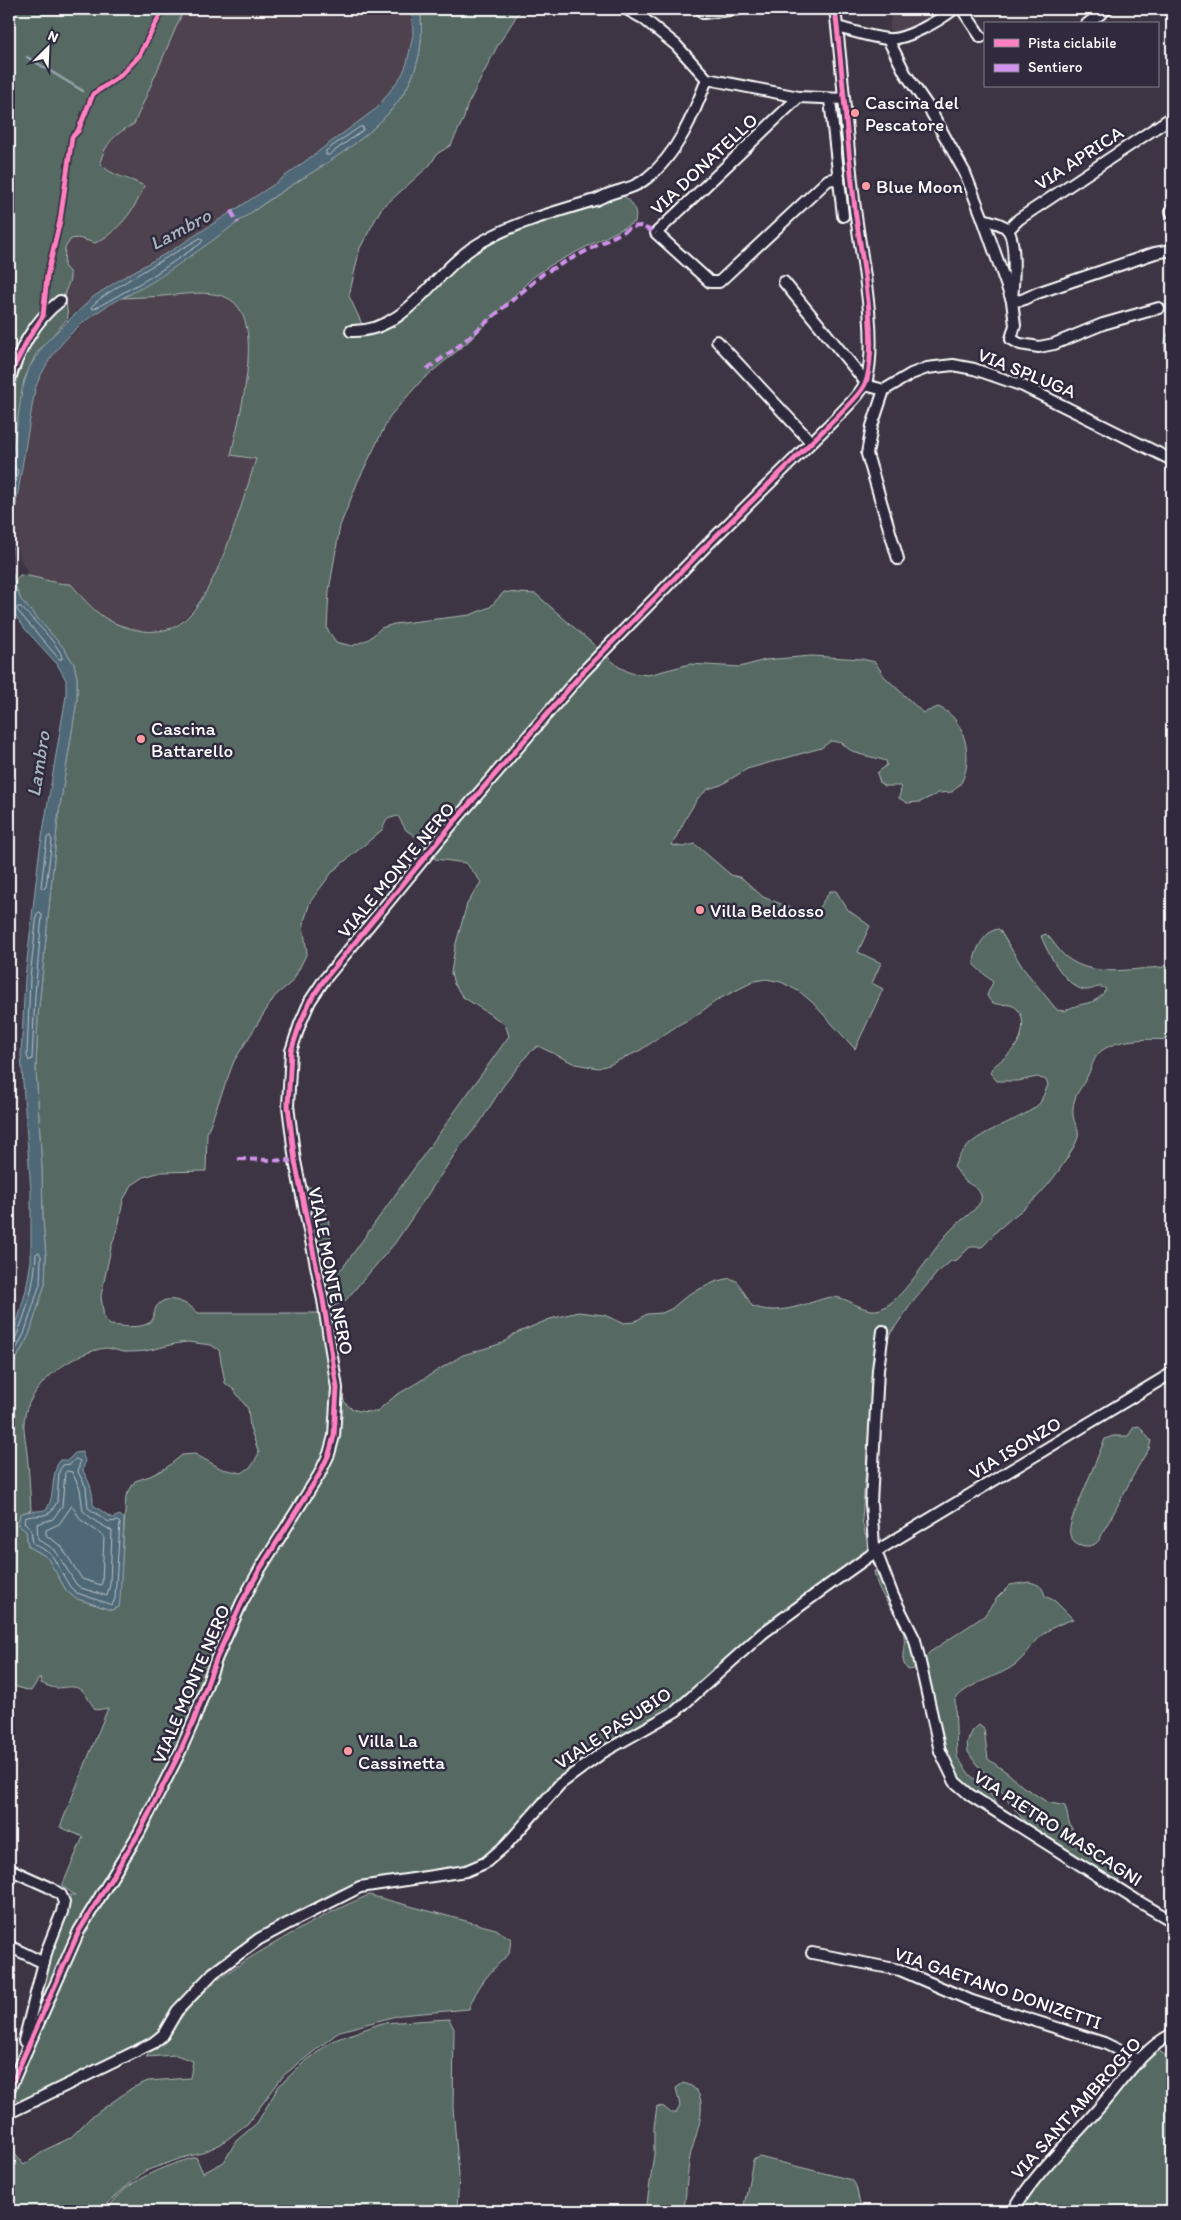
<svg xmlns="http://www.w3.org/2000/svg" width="1181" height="2220" font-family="Itim,sans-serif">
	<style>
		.built { fill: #4e424d }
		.green { fill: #576b64; stroke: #abb5b2; fill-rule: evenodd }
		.water { fill: #4f6877; stroke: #95a4ad }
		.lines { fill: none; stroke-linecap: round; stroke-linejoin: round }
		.shore { stroke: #b9c3c9; stroke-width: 1 }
		.stream { stroke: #95a4ad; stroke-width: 2.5 }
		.minor-casing { stroke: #fff; stroke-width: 14 }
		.minor { stroke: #2f2a3d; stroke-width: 10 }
		.quiet { stroke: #d193ec; stroke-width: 4; stroke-dasharray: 8 4; stroke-linecap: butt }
		.cycleway-casing { stroke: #2f2a3d; stroke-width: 8 }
		.cycleway { stroke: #ff80c0; stroke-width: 5 }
		.poi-dot { fill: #ff9aa2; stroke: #2f2a3d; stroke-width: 2 }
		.labels { text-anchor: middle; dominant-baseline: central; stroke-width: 5; stroke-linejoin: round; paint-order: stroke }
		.poi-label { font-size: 19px; fill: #fff; stroke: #2f2a3d; text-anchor: start }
		.street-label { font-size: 19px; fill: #fff; stroke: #2f2a3d }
		.water-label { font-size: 20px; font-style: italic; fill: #a7b4bb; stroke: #2f2a3d }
	</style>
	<rect width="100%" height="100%" fill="#3d3544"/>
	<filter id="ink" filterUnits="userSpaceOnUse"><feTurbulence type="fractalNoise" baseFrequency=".02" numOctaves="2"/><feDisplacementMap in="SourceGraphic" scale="10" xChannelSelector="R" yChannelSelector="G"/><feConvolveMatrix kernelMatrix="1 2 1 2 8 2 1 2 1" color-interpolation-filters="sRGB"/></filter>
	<g filter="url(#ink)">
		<g class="built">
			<polygon points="184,9 412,9 413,35 407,63 402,75 386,97 366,117 273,185 174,249 122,278 93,297 68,318 65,292 70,280 64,266 65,248 71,239 78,238 87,242 132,178 116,175 105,169 100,163 103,150 122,130 134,123"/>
			<polygon points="892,9 954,9 888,39"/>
			<polygon points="199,293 222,296 233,300 240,308 245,319 249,364 244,394 257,459 232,534 217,570 204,595 188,615 173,627 145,632 116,626 99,614 71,584 56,584 29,575 20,558 17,546 14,516 35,389 41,373 58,347 97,313 123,298"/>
		</g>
		<g class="green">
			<path d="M9,9H184L134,124C116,133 105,143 100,163C111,177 129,177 144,186C136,209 117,233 95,243L78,238L71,239L65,248L64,266L70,273V280L65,292L68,318L36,354L24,380L9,477Z"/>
			<path d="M420,9H521L498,45L467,106L464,118L451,145L437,154L430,165L381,209L360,248L349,296L363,326L371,329L389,321L413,304L470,249L496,234L520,224L617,192C628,198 639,207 635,222L549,266L532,278L469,341L421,381L390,416L358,481L340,526L329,591L327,629L336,642L352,646L369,639L381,628L394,624L470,615L490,607L504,592L536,594L619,667L631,673L648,675L690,664L740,667L765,660L811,656L862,659L875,662L884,676L923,713L938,707C964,716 974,757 962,781C960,785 955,789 952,792L939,793L920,802L907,803L899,798L901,789L900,786H884L880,783L877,773L887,765L886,761C870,755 854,757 842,743L831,741L821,748L747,769L721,785L708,789L698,798L687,816L672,845L683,847L695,844L731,875L742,878L763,897L794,909H818L830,891H836L848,910L870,926L858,952L881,963L872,983L883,989L855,1049L812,1002L800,992L781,982L766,979L755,981L719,999L692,1018L680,1024L639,1051L609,1065L598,1068L575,1064L538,1046L529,1053L503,1086L479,1124L461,1145L395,1243L345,1301L325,1310L300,1191L309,1187L320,1189C328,1216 336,1243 326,1271L328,1276H334L344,1266L509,1036L505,1024L463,997L454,984L451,973L455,947L467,904L481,882L466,863L435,859L419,839L406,830L398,816L387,819L382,830L333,871L310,902L303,925L307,953L293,981L275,996L234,1061L207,1133L206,1171L161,1172L144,1177L132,1185L123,1200L119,1223L111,1248L101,1296L104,1318L110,1325C121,1326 139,1329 149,1323C155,1320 153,1311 157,1306C167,1292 190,1304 198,1313H330L344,1401C350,1412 365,1412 376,1412L395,1396L463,1355L503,1343L514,1334L550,1319L578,1312L604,1315L623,1323L634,1322L647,1314L662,1313L671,1309L689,1294L717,1281L730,1278L738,1282L752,1306C778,1316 801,1305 826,1298C846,1293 857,1311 876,1310C899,1308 932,1250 948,1233C958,1221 973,1214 981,1201C983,1188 972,1187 964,1180C960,1176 958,1171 954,1167C966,1133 1006,1127 1033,1109L1040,1103L1048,1085L1046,1080L1037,1077L1018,1081H997L990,1073L992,1068C1000,1061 1009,1055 1015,1047C1024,1036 1027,1013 1013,1006C1002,1002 992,1009 987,995L993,982L974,965C973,952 986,929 999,929L1023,968L1057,1010L1065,1011C1082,1000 1095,1008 1106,989C1099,984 1095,989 1088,990C1068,992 1047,952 1041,936L1046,934C1054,941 1058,951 1066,957C1097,981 1138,966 1172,967V1040C1151,1039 1116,1037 1099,1053C1093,1059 1091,1070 1087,1077C1082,1087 1074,1095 1073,1108C1071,1130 1088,1126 1070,1153C1061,1169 1048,1186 1035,1199C1024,1209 1011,1218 1000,1228C994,1233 989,1241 982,1247H970L957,1260L951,1261L937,1273L912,1303L888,1337L878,1343L872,1387L862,1520L865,1534L872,1549L760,1630L673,1707L599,1749L557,1780L503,1842L483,1859L468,1865L365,1880L339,1890L302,1909L255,1934L199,1979L185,1994L154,2036L68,2080L38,2093L20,2103L11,2094L18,2073L81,1934L140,1836L188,1742L218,1664L254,1586L280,1547L275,1545L260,1569L242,1602L217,1657L194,1720L179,1754L139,1833L79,1931L23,2055L24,2043L47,1950L62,1912L64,1902L61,1895H75L62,1886L83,1837L60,1827L108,1708L96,1710C92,1706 84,1691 83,1691C74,1684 66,1688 56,1688C52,1688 45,1685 41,1683L40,1677L31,1691L9,1685V1373L29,1335L45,1284L46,1256L43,1221L42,1169L36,1070L38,1017L58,818L77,700V678L74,664L63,647L21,600L15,585L17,578L20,575C38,576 51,584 71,584C93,610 103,623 138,630C148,633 162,631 172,628C213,612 243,499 256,459L231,455C238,420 271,309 222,296C206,291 189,294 173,295C157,297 140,297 123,298C174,270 218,235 265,203C337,153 435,114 420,9ZM188,1342L211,1345L219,1350L225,1383L234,1390L248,1409L250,1428L259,1453L252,1466L242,1473L222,1469L195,1454L182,1455L166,1468L150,1476L135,1481L126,1496L119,1607L111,1610L75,1598L66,1590L47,1557L28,1546L26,1530L18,1524L20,1514L31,1510C30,1491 29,1472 27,1453C26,1440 22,1428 25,1415C32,1382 74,1352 106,1348C112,1348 119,1352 125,1352C131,1352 138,1352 144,1351C159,1349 173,1343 188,1342Z"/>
			<path d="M1172,329V373C1166,359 1159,341 1172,329Z"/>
			<path d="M1139,1426L1151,1441L1149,1449C1132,1474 1121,1502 1105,1528C1102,1533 1101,1540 1095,1544C1089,1548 1079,1546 1074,1541C1067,1535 1070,1527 1072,1519L1105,1439L1113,1436H1128L1134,1427Z"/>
			<path d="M880,1570C891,1593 924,1645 914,1669L908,1670C897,1658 908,1646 903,1632C896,1610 877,1595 874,1571Z"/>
			<path d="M1029,1582C1039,1584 1043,1587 1045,1596L1055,1601L1073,1619C1061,1624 1048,1628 1039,1638C1031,1646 1025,1657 1016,1664C998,1678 973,1680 955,1699L957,1757L970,1775L987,1790L999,1806C990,1801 981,1797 973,1790C935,1762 932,1702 923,1659L930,1652L984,1616L997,1598L1010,1585Z"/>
			<path d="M979,1725L984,1729L988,1759L1009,1774L1022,1786L1047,1802L1065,1806C1068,1813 1067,1819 1070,1825C1076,1839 1109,1860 1121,1869L1122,1874L1118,1882L1026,1823L1008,1801L996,1783L977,1765L968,1752L967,1742L973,1730Z"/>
			<path d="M369,1895L496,1929L511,1939L509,1954C492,1969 476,1987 469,2009L400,2015L340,2031L284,2075L248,2123L221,2144L202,2153L182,2158L145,2171L113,2198L102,2211H9V2147L24,2165L47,2149L70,2138L90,2118L132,2088L148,2081L190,2078L193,2061L176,2055L146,2057C169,2033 189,2006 213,1984C231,1969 251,1957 270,1946C304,1926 333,1910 369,1895Z"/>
			<path d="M449,2019L454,2029L453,2108L459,2175L457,2211H107C124,2180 164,2166 196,2157L203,2173L224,2162L236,2141L257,2123L279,2086L302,2064L332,2041L382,2023Z"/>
			<polygon points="1155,2048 1172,2060 1172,2211 1015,2211 1028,2189"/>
			<path d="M683,2083C717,2090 694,2137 690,2157C687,2175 686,2193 684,2211H646L654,2154V2127L657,2106L664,2107L671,2113H676L680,2106L676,2088Z"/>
			<path d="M759,2157L852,2180C860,2187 856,2202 864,2211H743L753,2160Z"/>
		</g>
		<g class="water">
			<path d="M412,9H420C435,113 338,153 266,202C229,228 194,255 155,280C140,290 124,296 109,305C76,324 48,353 35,389L14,516L11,563L15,585L21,600L63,647L74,664L77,678V700L58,818L38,1017L36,1070L42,1169L43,1221L46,1256L45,1284L29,1335L9,1373V1341L18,1319L26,1290L31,1261V1191L21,1056L25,978L39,855L66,696V680L57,664L25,629L9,606V477L22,390L29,368L45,343L93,297L122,278L174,249L273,185L377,108L402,75L407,63L413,35Z"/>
			<path d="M82,1452L85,1461L83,1471C90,1483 93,1491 93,1505L112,1518L120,1515L124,1519L120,1600L119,1607L111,1610L75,1598L66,1590L47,1557L28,1546L26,1531L18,1525L20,1514C31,1509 36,1513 47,1509C56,1493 50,1475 60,1460H68L75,1453Z"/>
		</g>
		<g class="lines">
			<g class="shore">
				<polygon points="360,127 363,127 363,130 329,155 326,155 326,151"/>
				<path d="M200,238L203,240L200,244L151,277L94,309L91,308C93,298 184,248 200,238Z"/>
				<polyline points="9,469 15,468 18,470 9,522"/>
				<path d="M18,607H21C30,617 63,648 62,659H59L17,610Z"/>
				<polygon points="50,836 52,840 46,887 43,889 41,887 47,838"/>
				<polygon points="40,912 42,915 35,995 32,1059 29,1061 27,1056 30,978 37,914"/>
				<path d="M9,1341L15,1339C27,1313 35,1282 36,1254L39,1252L41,1256L40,1284L24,1334L9,1363"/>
				<path d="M76,1459L80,1461L78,1472L86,1487L88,1508L109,1522L117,1521L120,1523L115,1599L112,1605L77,1593L70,1587L51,1554L33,1543L31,1529L24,1522L25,1518C34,1514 42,1518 51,1512L57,1502L59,1471L63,1465L70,1464Z"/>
				<polygon points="67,1471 72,1472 80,1489 83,1511 95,1521 112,1531 110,1584 107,1596 81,1588 76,1584 55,1550 38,1539 37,1524 53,1519 62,1506 65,1473"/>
				<polygon points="72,1506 81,1520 104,1536 102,1583 101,1585 82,1579 61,1546 46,1535 46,1530 59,1524"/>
			</g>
			<polyline class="stream" points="27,57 83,91"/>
			<g class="minor-casing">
				<g id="minor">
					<polyline points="626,9 644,19 676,45 707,79 799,97 844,99"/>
					<polyline points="962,9 981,37"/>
					<polyline points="703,13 739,9"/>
					<polyline points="1087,24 1107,9"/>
					<path d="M837,27C853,31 870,37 887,39C905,41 940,20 954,9"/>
					<path d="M888,39L905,73L929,108L965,173L983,219C990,221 999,223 1005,227C1018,236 1013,286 1012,301L1022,300L1037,293L1155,253L1172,250"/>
					<polyline points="799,97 656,233 710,282 719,282 828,180 839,178"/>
					<polyline points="830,100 843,216"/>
					<polyline points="1171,211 1172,213"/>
					<polyline points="983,219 1012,301 1015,325 1011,339 1020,344 1039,347 1054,344 1103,324 1159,308"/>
					<polyline points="1008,230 1019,219 1172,117"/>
					<polyline points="784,282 869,386 884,390 911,374 927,368 953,365 974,369 1023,386 1172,460"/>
					<path d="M351,331C405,333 432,275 472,248C508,224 550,214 591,201C598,200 603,196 609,194C623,189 635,188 647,178C677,155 694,114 707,79"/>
					<polyline points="717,341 811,442"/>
					<path d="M9,382C18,351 35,320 60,301"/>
					<polyline points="884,390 872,426 867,454 898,559"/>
					<polyline points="883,1331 878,1370 871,1503 874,1546 893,1596 915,1640 940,1751 955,1782 970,1795 1136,1900 1172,1921"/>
					<polyline points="9,1869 49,1887 61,1895 64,1902 62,1912 47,1950 24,2041"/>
					<polyline points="9,1946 44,1963"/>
					<polyline points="812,1953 900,1970 972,2001 1104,2043 1139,2060"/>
					<path d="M9,2090L79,1931L139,1833L179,1754L194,1720L217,1657L242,1602L260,1569L319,1475L329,1454L334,1436L337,1388L323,1300L295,1161L288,1106L291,1051L300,1024L310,1001L324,980L454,822L584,671L711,541L839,415C848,405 863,392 867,379C878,335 861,256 855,209C847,142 843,75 835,9"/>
					<polyline points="9,2113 153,2043 163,2035 177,2011 213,1973 259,1939 287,1924 360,1887 466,1871 485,1863 506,1845 560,1784 602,1753 676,1711 763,1633 819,1592 875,1552 1172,1373"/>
					<path d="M1013,2211C1035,2172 1069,2143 1098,2109C1121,2083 1141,2050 1172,2034"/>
				</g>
			</g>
			<use href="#minor" class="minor"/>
			<g class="quiet">
				<polyline points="231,211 238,223"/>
				<polyline points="427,369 455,349 544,273 632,227 641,226 656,233"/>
				<polyline points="238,1159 295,1161"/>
			</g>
			<g class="cycleway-casing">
				<g id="cycleway">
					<polyline points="9,382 13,369 28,339 43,316 47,276 60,221 72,137 78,131 93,94 120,76 139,56 163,9"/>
					<path d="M9,2090L79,1931L139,1833L179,1754L194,1720L217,1657L242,1602L260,1569L319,1475L329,1454L334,1436L337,1388L323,1300L295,1161L288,1106L291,1051L300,1024L310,1001L324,980L454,822L584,671L711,541L839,415C848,405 863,392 867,379C878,335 861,256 855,209C847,142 843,75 835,9"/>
				</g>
			</g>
			<use href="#cycleway" class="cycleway"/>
		</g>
	</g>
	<g class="poi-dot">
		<circle cx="855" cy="113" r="5"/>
		<circle cx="866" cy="186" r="5"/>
		<circle cx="141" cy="739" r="5"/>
		<circle cx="700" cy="910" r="5"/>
		<circle cx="348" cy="1751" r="5"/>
	</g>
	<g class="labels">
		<g class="poi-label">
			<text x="865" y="102">Cascina del<tspan x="865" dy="22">Pescatore</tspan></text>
			<text x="876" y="186">Blue Moon</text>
			<text x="151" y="728">Cascina<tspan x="151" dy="22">Battarello</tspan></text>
			<text x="710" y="910">Villa Beldosso</text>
			<text x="358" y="1740">Villa La<tspan x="358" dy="22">Cassinetta</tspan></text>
		</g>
		<g class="street-label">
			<text transform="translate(1079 158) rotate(-33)">VIA APRICA</text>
			<text transform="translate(704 164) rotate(-43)">VIA DONATELLO</text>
			<text transform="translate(1027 373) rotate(22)">VIA SPLUGA</text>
			<text transform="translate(396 870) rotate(-50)">VIALE MONTE NERO</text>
			<text transform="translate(331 1271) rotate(79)">VIALE MONTE NERO</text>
			<text transform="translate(1015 1448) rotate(-31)">VIA ISONZO</text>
			<text transform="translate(191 1684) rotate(-67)">VIALE MONTE NERO</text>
			<text transform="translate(613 1728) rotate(-33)">VIALE PASUBIO</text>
			<text transform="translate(1058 1828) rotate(33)">VIA PIETRO MASCAGNI</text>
			<text transform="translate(998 1988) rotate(19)">VIA GAETANO DONIZETTI</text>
			<text transform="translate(1076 2108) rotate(-48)">VIA SANT'AMBROGIO</text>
		</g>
		<g class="water-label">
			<text transform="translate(180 229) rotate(-28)">Lambro</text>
			<text transform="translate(38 764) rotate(-81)">Lambro</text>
		</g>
	</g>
	<rect width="1181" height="2220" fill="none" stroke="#2f2a3d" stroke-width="30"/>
	<rect x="15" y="15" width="1151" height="2190" fill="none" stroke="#fff" stroke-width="2" filter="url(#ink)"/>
	<rect x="984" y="22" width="175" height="65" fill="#2f2a3d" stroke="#827f8b"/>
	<rect x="994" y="39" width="25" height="8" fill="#ff80c0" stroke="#827f8b"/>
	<text x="1028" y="48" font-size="15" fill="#ffffff">Pista ciclabile</text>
	<rect x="994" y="64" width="25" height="8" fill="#d193ec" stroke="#827f8b"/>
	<text x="1028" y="72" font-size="15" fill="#ffffff">Sentiero</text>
	<g transform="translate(48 48) rotate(24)" stroke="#2f2a3d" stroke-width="4" paint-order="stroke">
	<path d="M0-4L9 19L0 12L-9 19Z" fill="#ffffff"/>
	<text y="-8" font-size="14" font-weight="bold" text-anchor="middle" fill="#ffffff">N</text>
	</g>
</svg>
